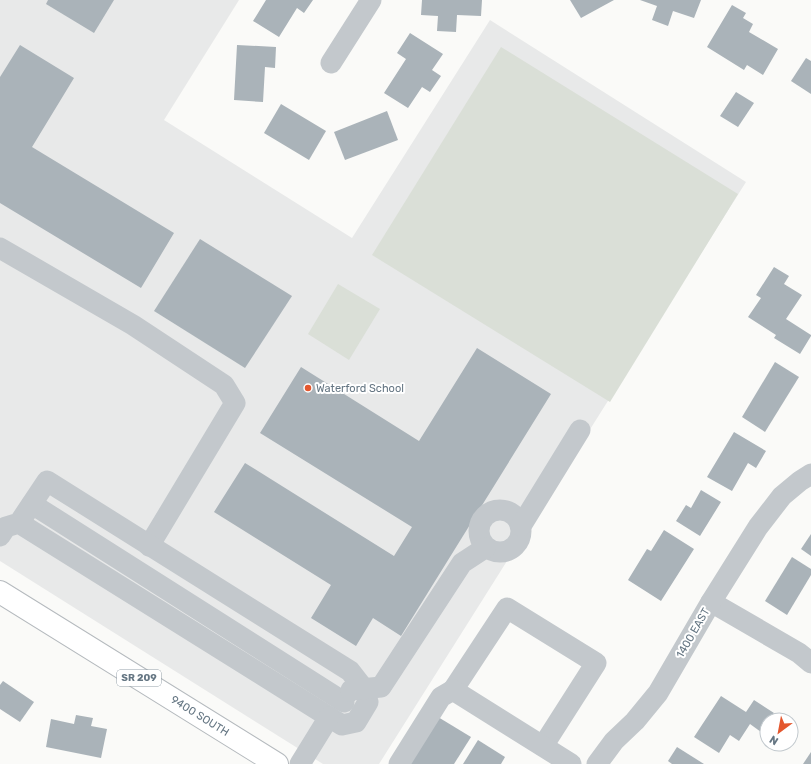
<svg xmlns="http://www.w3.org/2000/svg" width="811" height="764" font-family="Rubik,sans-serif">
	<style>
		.built { fill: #e8e9e9 }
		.green { fill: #dadfd7 }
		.building { fill: #aab3b9 }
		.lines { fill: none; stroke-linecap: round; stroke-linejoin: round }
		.major-casing { stroke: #b5babe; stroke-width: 24 }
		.minor { stroke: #c3c8cc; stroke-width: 21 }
		.major { stroke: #fff; stroke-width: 22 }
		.poi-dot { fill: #e4572e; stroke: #fff; stroke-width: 1.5 }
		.labels { text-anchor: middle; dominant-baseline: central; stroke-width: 4; stroke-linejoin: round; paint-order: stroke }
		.shield { fill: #fff; stroke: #939fa8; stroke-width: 1 }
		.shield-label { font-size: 10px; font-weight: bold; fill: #657683 }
		.poi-label { font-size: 11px; fill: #657683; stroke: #fff; text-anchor: start }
		.street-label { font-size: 11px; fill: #657683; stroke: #fff }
	</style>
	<rect width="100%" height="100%" fill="#fafaf8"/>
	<polygon class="built" points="0,0 239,0 164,120 352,238 490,20 746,182 379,764 323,764 0,561"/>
	<g class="green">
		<polygon points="501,47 738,194 610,402 372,255"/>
		<polygon points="338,284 380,309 349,360 308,334"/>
	</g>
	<g class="building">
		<polygon points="48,0 114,0 94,33 46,4"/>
		<polygon points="266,0 313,0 304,13 297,8 279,37 253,21"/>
		<polygon points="422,0 482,0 481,16 457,15 456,32 437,31 438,16 421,15"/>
		<polygon points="570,0 614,0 581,18"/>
		<polygon points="640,0 701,0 694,18 673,11 668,26 652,20 657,6"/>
		<polygon points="732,5 746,13 743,18 753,24 749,32 778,49 763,75 747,65 744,70 707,47"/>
		<polygon points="410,33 443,54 432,70 441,76 430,92 422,87 408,108 384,93 406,59 397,53"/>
		<polygon points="20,45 74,78 32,147 174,233 141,288 0,203 0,77"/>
		<polygon points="237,45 276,47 275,68 265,67 263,102 234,100"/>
		<polygon points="806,58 811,61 811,94 791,81"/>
		<polygon points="736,92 754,103 738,127 720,116"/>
		<polygon points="281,104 326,131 309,160 264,133"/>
		<polygon points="387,111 398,140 345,160 334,132"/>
		<polygon points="200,239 292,296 245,368 154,311"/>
		<polygon points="774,267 789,276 784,284 802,295 786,319 811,335 811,336 800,354 774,338 776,335 748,317 761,298 756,295"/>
		<polygon points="477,348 551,394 401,636 373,618 356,646 311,618 331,585 214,512 245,463 394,556 412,527 260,433 301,367 419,441"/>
		<polygon points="775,362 799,377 765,432 742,417"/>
		<polygon points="734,432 766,451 756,468 748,463 732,491 707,477"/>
		<polygon points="701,490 721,502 700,536 676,521 686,505 691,508"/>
		<polygon points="664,530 694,549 661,601 628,580 647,549 651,551"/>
		<polygon points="811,534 811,556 801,549"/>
		<polygon points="792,557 811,569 811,575 787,615 765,601"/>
		<polygon points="3,681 34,702 20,722 0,709 0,685"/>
		<polygon points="721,696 746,712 754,700 774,713 769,720 767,720 767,723 761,732 750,724 739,741 730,735 719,753 694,737"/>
		<polygon points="76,715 93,718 91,726 107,729 101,758 46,747 51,719 74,724"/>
		<polygon points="438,717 471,737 454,764 409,764"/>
		<polygon points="478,740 505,757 501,764 463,764"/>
		<polygon points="677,747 704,764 672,764 668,761"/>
		<polygon points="811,752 811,764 803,764"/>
	</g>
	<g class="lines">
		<g class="major-casing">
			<polyline id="major" points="0,592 277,764"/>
		</g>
		<g class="minor">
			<polyline points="331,63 371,0"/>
			<polyline points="0,248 133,325 224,385 235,403 149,546"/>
			<polyline points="32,504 344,702"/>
			<circle cx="500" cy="531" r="21"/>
			<polyline points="521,526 580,430"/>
			<polyline points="0,536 6,527 19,523 342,725 356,722 368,702 364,689 350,671 47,481 19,523"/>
			<polyline points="711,602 799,653 811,663"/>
			<polyline points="453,690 507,608 596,663 543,746"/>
			<polyline points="351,691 351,690 381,687 462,563 485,548"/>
			<polyline points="300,764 329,717"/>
			<polyline points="399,764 441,697 453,690 571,764"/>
			<polyline points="597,764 614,741 635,721 658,693 711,602 758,527 782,496 800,481 811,474"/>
		</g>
		<use href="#major" class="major"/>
	</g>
	<circle class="poi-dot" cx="308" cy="388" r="4"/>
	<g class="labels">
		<rect class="shield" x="117" y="670" width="44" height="16" rx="3"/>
		<g class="shield-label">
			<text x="139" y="678">SR 209</text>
		</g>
		<g class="poi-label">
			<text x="316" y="388">Waterford School</text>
		</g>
		<g class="street-label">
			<text transform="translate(693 633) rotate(-60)">1400 EAST</text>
			<text transform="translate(200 716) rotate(32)">9400 SOUTH</text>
		</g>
	</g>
	<g transform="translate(779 732) rotate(212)"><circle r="19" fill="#ffffff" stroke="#c1c8cd"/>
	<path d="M0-3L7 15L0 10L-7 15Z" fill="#e4572e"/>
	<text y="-6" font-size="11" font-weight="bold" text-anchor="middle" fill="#657683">N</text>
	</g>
</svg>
